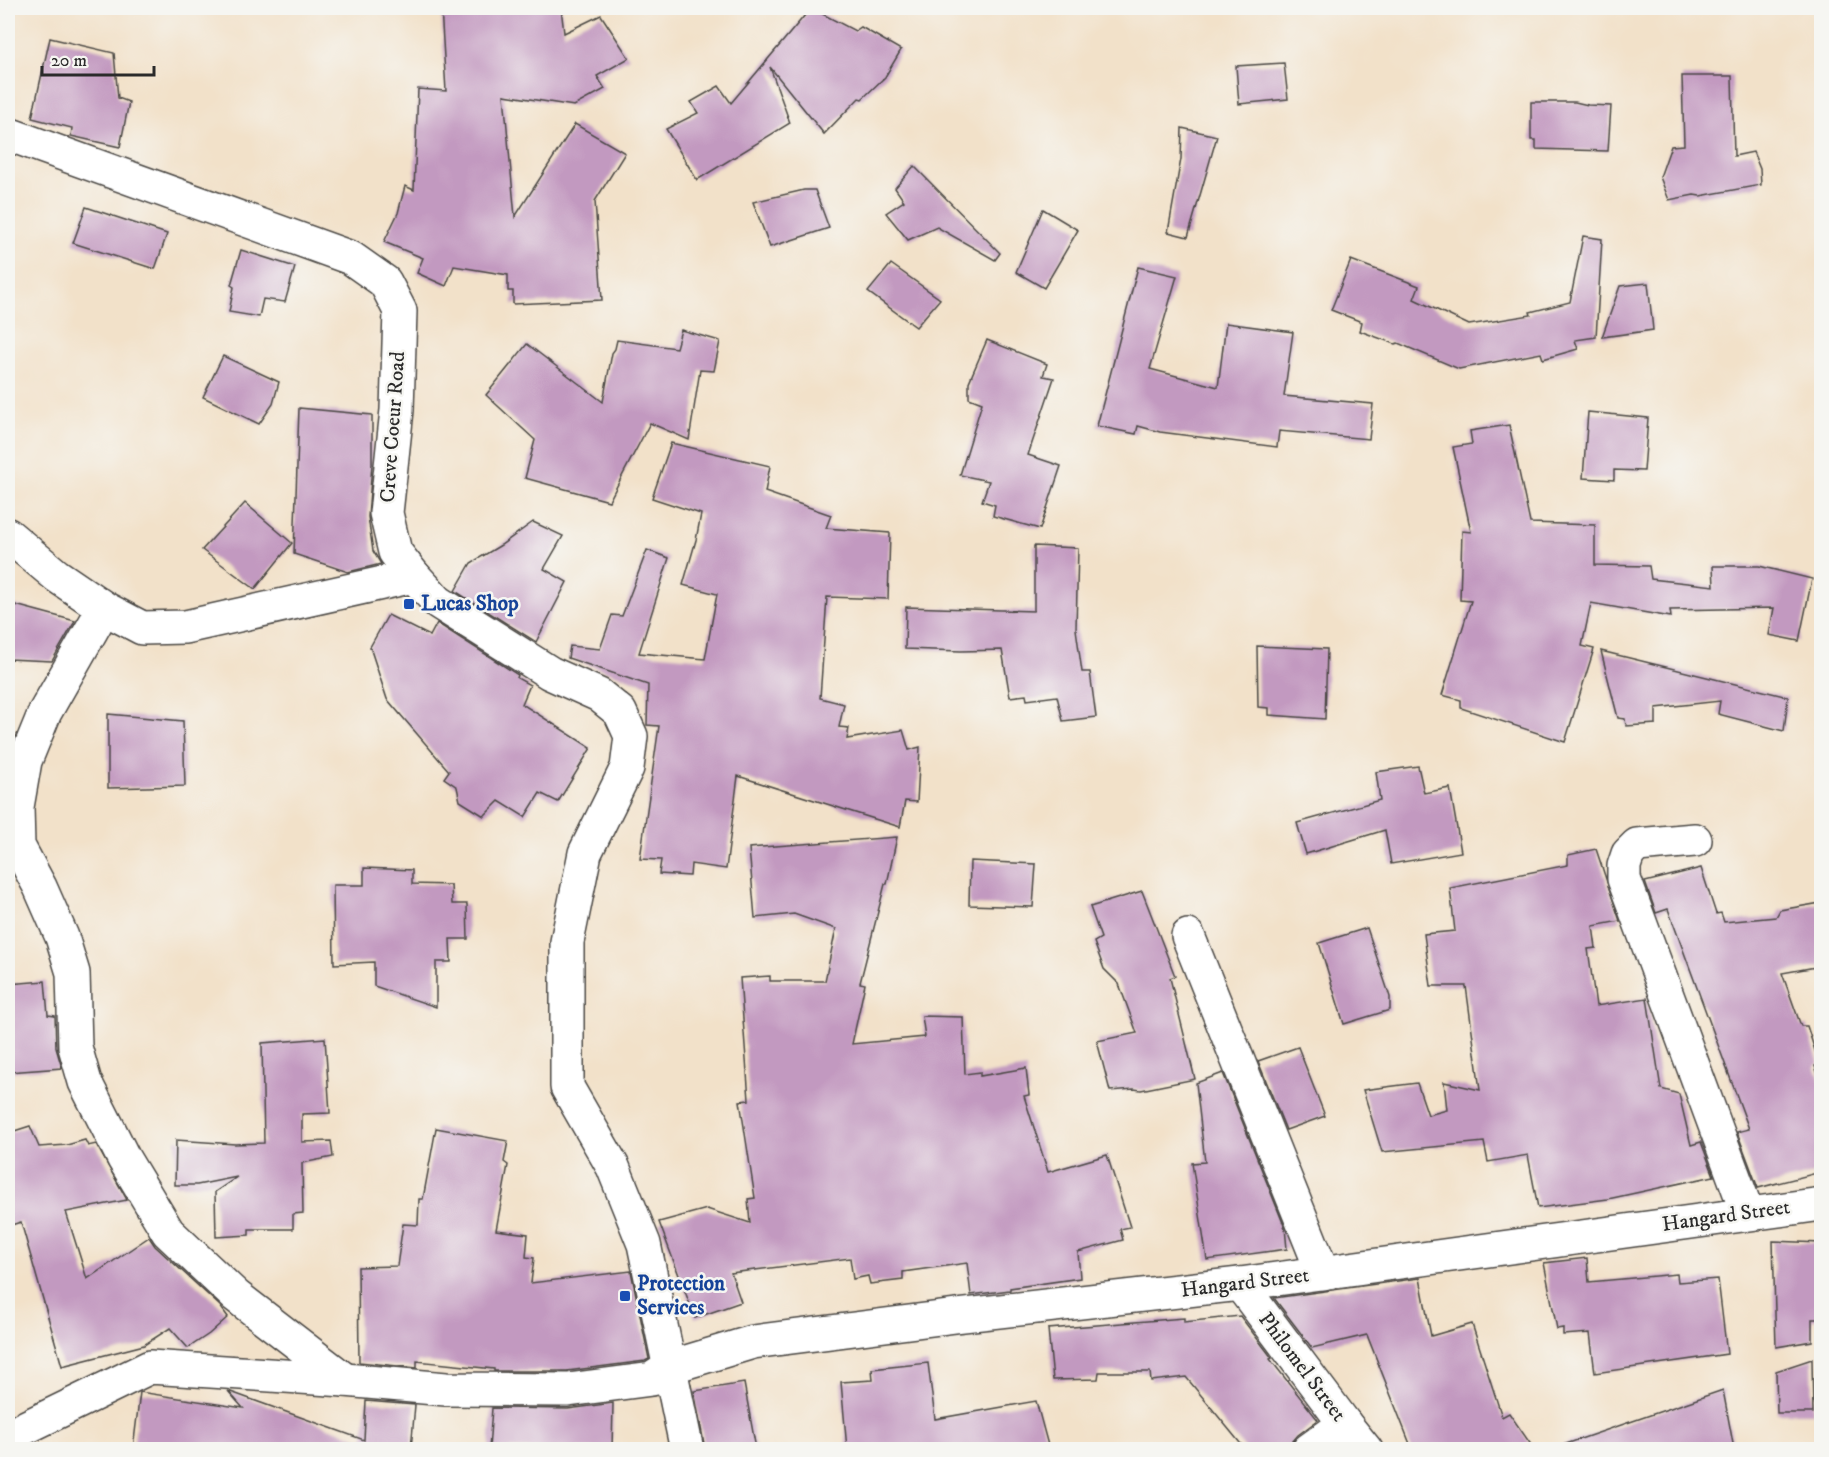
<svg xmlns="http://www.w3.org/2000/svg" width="1829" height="1457" font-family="'IM FELL DW Pica',serif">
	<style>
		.building { fill: #c299c0 }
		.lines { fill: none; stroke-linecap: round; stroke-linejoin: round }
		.minor-casing { stroke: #494643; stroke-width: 36 }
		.minor { stroke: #fff; stroke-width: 33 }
		.transit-dot { fill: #1a4fb4; stroke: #f6f6f2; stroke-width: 2 }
		.labels { text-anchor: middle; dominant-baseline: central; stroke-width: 5; stroke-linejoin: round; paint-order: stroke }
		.street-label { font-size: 21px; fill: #2b2b2b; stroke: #f6f6f2 }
		.transit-label { font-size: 21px; font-weight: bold; fill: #164399; stroke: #f6f6f2; text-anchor: start }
	</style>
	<rect width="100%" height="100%" fill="#f6f6f2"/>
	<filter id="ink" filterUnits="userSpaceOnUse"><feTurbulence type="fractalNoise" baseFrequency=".0167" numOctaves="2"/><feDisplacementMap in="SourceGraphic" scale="12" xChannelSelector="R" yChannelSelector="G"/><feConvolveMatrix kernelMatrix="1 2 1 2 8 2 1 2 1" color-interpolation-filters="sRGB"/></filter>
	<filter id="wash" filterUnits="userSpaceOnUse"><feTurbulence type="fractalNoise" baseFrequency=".008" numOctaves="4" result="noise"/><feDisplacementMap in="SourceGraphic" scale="24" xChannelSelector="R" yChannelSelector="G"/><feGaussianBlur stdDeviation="1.35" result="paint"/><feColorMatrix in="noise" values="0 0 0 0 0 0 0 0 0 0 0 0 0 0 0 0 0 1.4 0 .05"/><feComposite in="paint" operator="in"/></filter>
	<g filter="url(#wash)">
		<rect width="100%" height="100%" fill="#f2e1c9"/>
		<g id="blocks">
			<g class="building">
				<polygon points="441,8 561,8 564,33 601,15 629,58 597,76 605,89 574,106 504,95 515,217 575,124 625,153 595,201 602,300 513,304 513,291 508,291 508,275 454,266 446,286 417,273 423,258 384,242 398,213 405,186 414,190 418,89 446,91"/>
				<polygon points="811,8 855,31 861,27 901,50 885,77 862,99 859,98 824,134 770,67 790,123 697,180 666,129 698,113 691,102 719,86 731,103"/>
				<polygon points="50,38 114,53 118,98 129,102 120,147 71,136 72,128 32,118"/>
				<polygon points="1284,63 1288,99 1239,104 1236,66"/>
				<polygon points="1682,76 1732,76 1734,156 1753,152 1760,169 1761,185 1700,196 1694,195 1669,200 1660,177 1671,146 1684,145"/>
				<polygon points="1531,102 1575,102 1588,105 1611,106 1608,151 1536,149 1536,140 1531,140"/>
				<polygon points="1182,128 1217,136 1188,237 1168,232 1181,159"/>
				<polygon points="914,166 1000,253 995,260 937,227 908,240 886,213 904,201 895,188"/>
				<polygon points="804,190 815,190 829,228 770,247 753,202"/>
				<polygon points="86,207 167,234 155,269 73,243"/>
				<polygon points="1043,209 1078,230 1044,288 1016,272"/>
				<polygon points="1583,236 1602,239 1596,337 1575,340 1578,349 1543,359 1541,353 1459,369 1398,343 1395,344 1360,331 1362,322 1331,310 1351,260 1419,286 1414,299 1469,325 1531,315 1530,312 1570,302"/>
				<polygon points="241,250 295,267 285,302 263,299 259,317 229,312 234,287 231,285"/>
				<polygon points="891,264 940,299 916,327 868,292"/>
				<polygon points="1138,267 1177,276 1150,369 1218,387 1226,323 1293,332 1284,396 1373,404 1369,439 1279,431 1277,447 1160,432 1138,426 1136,434 1097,426"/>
				<polygon points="1648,283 1653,330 1602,337 1620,286"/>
				<polygon points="681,330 720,341 714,371 700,370 689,440 650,423 609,501 525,478 535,440 486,395 527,344 603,402 612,353 615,349 617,340 676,348"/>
				<polygon points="987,340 1047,364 1043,376 1054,378 1028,455 1061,466 1040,529 993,516 995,505 982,501 989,481 960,475 982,403 969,398 969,382"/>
				<polygon points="223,356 279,382 273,404 259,424 203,397"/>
				<polygon points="299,408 372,415 372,464 368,517 373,551 381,564 348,572 294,554"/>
				<polygon points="1588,412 1648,418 1644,471 1614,470 1614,480 1583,478"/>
				<polygon points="1509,425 1530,523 1595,525 1595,565 1649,566 1651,579 1714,586 1713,566 1759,566 1812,579 1799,641 1769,635 1774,608 1670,610 1671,617 1591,603 1582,646 1594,649 1565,742 1461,708 1461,700 1442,695 1471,601 1460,600 1462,531 1471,532 1453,447 1472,444 1470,431"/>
				<polygon points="671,443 770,466 765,492 831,515 826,528 890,533 888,599 827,597 820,698 844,704 839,727 849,728 847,739 903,730 909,750 920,747 917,802 905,801 900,827 738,776 726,869 691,864 690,876 659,874 661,860 640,859 659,726 647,725 648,685 568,658 570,646 600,649 612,615 622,616 647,550 669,558 639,653 705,659 717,594 683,585 696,540 701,514 652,498"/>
				<polygon points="245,503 292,543 255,589 202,550"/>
				<polygon points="533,522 563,536 544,569 567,582 536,642 455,591 471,563 501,545"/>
				<polygon points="1034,546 1078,548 1076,629 1082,672 1090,672 1096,717 1063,721 1057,696 1027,700 1026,695 1010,697 1002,650 961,651 905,649 906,607 1034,611"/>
				<polygon points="8,603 75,621 52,661 8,659"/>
				<polygon points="388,615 430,636 437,623 518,675 517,678 530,685 522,704 591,748 558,802 540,793 525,817 499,801 484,816 460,801 457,787 444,778 449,771 387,699 370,647"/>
				<polygon points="1257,646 1327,649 1325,719 1269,715 1269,708 1258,707"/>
				<polygon points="1601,651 1788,697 1784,731 1718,714 1720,701 1656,708 1656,724 1626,726 1625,719 1618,718"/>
				<polygon points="108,714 183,721 185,786 108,788"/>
				<polygon points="1418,766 1424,793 1450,788 1461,852 1391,864 1385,830 1306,854 1297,823 1380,800 1376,772"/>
				<polygon points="897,837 887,884 885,884 860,983 865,984 852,1044 925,1037 922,1016 963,1017 965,1074 980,1072 980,1076 1026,1068 1029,1095 1024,1096 1048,1172 1107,1155 1130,1227 1120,1229 1123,1240 1078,1252 1080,1278 1010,1288 1010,1290 971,1295 967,1263 903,1272 903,1280 870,1284 868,1276 853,1279 850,1258 731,1273 741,1302 695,1318 659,1222 707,1209 750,1223 748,1199 755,1198 740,1101 749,1100 740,978 770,976 770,981 825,981 836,929 794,914 755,918 749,848"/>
				<polygon points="1596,849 1620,921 1593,926 1596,948 1588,949 1596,1006 1647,998 1661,1089 1679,1094 1691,1145 1701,1142 1714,1176 1608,1199 1538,1208 1528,1155 1488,1162 1484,1142 1382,1152 1363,1090 1417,1083 1428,1115 1447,1110 1444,1082 1480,1090 1466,986 1431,986 1424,934 1455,931 1450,888 1568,865 1568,855"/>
				<polygon points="970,861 1036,864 1033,907 969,905"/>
				<polygon points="364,868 412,870 412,884 451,885 452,904 467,904 468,939 450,939 451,962 436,962 436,1007 374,986 374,962 334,964 333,885 364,885"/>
				<polygon points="1701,868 1716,914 1721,913 1724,922 1776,917 1780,910 1821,903 1821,966 1782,973 1801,1026 1807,1026 1819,1063 1815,1066 1821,1083 1821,1172 1758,1188 1737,1132 1749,1129 1668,909 1656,913 1645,882"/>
				<polygon points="1142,891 1175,976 1170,978 1195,1079 1141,1090 1134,1089 1110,1091 1097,1041 1137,1033 1119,984 1104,969 1094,942 1101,938 1090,907"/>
				<polygon points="1367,928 1390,997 1390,1010 1344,1024 1319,943"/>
				<polygon points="45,981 48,1015 55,1016 56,1048 62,1068 8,1072 8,984"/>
				<polygon points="325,1038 330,1113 302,1114 302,1142 331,1141 333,1157 302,1163 303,1213 293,1214 293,1229 249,1229 249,1235 216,1237 215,1192 237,1177 197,1185 175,1185 176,1140 235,1144 264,1143 262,1043"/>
				<polygon points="1298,1047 1325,1116 1286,1130 1258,1061"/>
				<polygon points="1223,1073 1285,1228 1287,1249 1207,1260 1192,1163 1205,1162 1196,1083"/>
				<polygon points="30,1126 39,1147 67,1145 85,1140 88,1146 96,1144 127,1200 66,1212 87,1279 149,1237 155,1246 220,1306 228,1317 209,1334 188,1348 170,1328 144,1345 62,1366 21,1222 8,1226 8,1133"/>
				<polygon points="436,1128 508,1141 504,1162 508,1165 496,1230 528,1234 526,1257 534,1258 531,1283 631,1271 649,1359 645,1361 567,1371 494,1371 494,1369 417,1361 417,1368 359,1362 358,1267 397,1266 403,1224 418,1225 419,1199 423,1199"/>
				<polygon points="1773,1241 1821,1243 1821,1319 1812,1319 1812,1341 1776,1347"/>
				<polygon points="1587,1258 1589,1282 1677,1274 1678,1282 1718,1279 1727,1354 1595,1373 1590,1333 1563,1335 1563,1328 1557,1329 1544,1263"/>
				<polygon points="1420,1278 1431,1336 1472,1324 1502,1417 1509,1413 1534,1449 1412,1449 1367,1335 1312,1348 1274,1298"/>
				<polygon points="1240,1316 1272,1358 1270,1359 1318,1420 1298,1435 1292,1442 1291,1449 1245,1449 1186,1377 1151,1381 1150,1372 1099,1372 1098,1379 1053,1380 1048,1329 1184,1318 1184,1322"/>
				<polygon points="1812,1359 1813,1413 1777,1413 1776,1371"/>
				<polygon points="928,1363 935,1419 1036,1401 1049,1449 847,1449 841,1382 873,1380 872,1369"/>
				<polygon points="744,1383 756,1449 705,1449 694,1391"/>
				<polygon points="1723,1390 1734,1449 1564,1449 1563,1445"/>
				<polygon points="228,1391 364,1440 366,1401 415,1405 411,1449 133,1449 140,1392 243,1408"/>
				<polygon points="613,1403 612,1449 489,1449 492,1408 568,1409"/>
			</g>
		</g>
	</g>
	<g filter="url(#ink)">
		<use href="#blocks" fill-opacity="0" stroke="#494643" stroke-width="1.5"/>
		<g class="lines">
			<g class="minor-casing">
				<g id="minor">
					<polyline points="8,134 351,258 385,282 400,311 397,410 386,513 395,552 414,576 438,602 550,673 599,695 620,712 631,736 627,768 585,853 567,942 567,1087 613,1167 644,1244 687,1450"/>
					<polyline points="8,535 57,576 104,608 142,628 185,627 414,576"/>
					<polyline points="104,608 45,712 25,761 17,807 18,846 40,887 62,937 73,973 75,1047 85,1082 124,1159 168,1232 236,1296 345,1380"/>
					<polyline points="1695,840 1637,845 1628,854 1624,866 1624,879 1747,1212"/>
					<polyline points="1188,936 1323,1273"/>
					<polyline points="1240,1284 1345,1424 1366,1450"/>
					<polyline points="8,1436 150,1367 345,1380 446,1389 568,1390 652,1379 670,1367 753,1342 956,1316 1240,1284 1822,1204"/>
					<polyline points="1309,1450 1345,1424"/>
				</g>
			</g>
			<use href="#minor" class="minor"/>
		</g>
	</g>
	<g class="transit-dot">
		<rect x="403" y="598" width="12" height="12" rx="3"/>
		<rect x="619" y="1290" width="12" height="12" rx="3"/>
	</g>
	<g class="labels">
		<g class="street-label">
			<text transform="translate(393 427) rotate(-86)">Creve Coeur Road</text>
			<text transform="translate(1726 1216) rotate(-8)">Hangard Street</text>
			<text transform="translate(1245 1283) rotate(-7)">Hangard Street</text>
			<text transform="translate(1302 1367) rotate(53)">Philomel Street</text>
		</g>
		<g class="transit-label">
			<text x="421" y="604">Lucas Shop</text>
			<text x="637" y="1284">Protection<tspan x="637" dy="24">Services</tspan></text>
		</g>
	</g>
	<rect width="1829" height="1457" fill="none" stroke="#f6f6f2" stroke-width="30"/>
	<path d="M42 66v9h112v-9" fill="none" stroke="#2b2b2b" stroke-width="3"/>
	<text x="51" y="66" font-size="18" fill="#2b2b2b" stroke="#f6f6f2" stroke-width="4.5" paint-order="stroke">20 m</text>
</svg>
